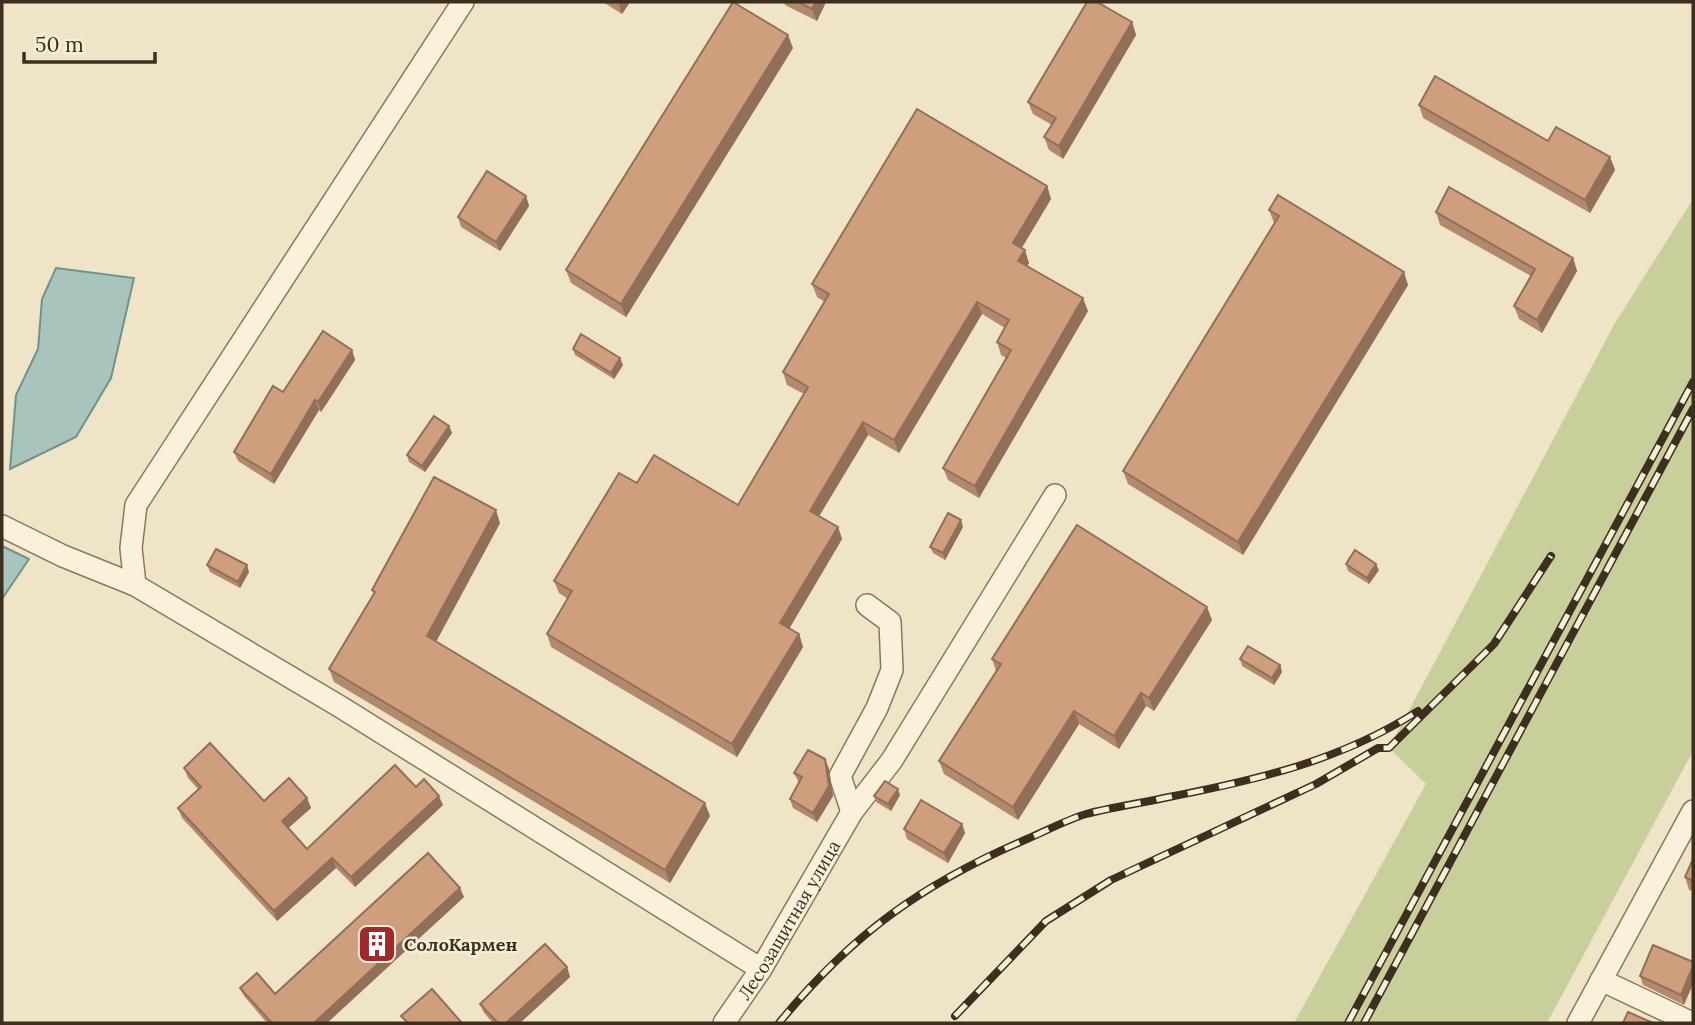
<svg xmlns="http://www.w3.org/2000/svg" width="1695" height="1025" font-family="Lora,serif">
	<style>
		.green { fill: #c9cf9b }
		.water { fill: #a9c4bc; stroke: #6f938a; stroke-width: 2 }
		.lines { fill: none; stroke-linecap: round; stroke-linejoin: round }
		.minor-casing { stroke: #8d765c; stroke-width: 24 }
		.minor { stroke: #faf1dc; stroke-width: 21 }
		.rail-casing { stroke: #3d2e20; stroke-width: 8 }
		.rail { stroke: #f7eed8; stroke-width: 5; stroke-dasharray: 16; stroke-linecap: butt }
		.wall { fill: #b2896c }
		.shaded-wall { fill: #916f58 }
		.building { fill: #cf9f7d; stroke: #916f58; stroke-width: 2 }
		.labels { text-anchor: middle; dominant-baseline: central; stroke-width: 5; stroke-linejoin: round; paint-order: stroke }
		.street-label { font-size: 18px; fill: #3d2e20; stroke: #f7eed8 }
		.poi-label { font-size: 18px; font-weight: bold; fill: #3d2e20; stroke: #f7eed8; text-anchor: start }
	</style>
	<rect width="100%" height="100%" fill="#f0e4c8"/>
	<polygon class="green" points="1693,199 1693,751 1547,1023 1294,1023 1426,784 1389,748 1615,323"/>
	<g class="water">
		<polygon points="56,268 134,278 111,378 76,437 10,469 16,395 38,349 42,299"/>
		<polygon points="2,546 29,559 2,599"/>
	</g>
	<g class="lines">
		<g class="minor-casing">
			<g id="minor">
				<polyline points="463,2 136,505 131,548 135,585 339,706 761,969"/>
				<polyline points="2,526 63,556 135,585"/>
				<polyline points="852,812 840,776 877,708 892,670 890,622 867,605"/>
				<polyline points="1601,980 1692,1023"/>
				<path id="s1" d="M724,1023L761,969L852,812L892,760L1055,495"/>
				<polyline points="1578,1023 1693,811"/>
			</g>
		</g>
		<use href="#minor" class="minor"/>
		<g class="rail-casing">
			<g id="rail">
				<polyline points="955,1016 1046,921 1111,880 1316,784 1378,748 1389,748 1494,644 1551,556"/>
				<path d="M779,1023C852,934 922,884 1027,839C1046,831 1066,820 1086,814C1113,807 1142,803 1169,797C1257,780 1342,760 1418,711"/>
				<polyline points="1348,1023 1693,382"/>
				<polyline points="1364,1023 1693,409"/>
			</g>
		</g>
		<use href="#rail" class="rail"/>
	</g>
	<g class="wall">
		<polygon points="603,2 630,2 622,14"/>
		<polygon points="784,2 826,2 817,21 785,5"/>
		<polygon points="1132,22 1136,35 1063,159 1049,150 1044,137 1052,125 1033,114 1028,102"/>
		<polygon points="793,48 626,317 571,283 566,270"/>
		<polygon points="1419,105 1610,157 1615,170 1590,213 1423,118"/>
		<polygon points="1047,186 1051,199 1022,248 1029,263 1027,266 1088,311 979,498 948,480 943,468 1006,358 1001,355 997,342 1005,328 982,314 899,453 868,435 819,516 838,527 842,539 789,628 799,634 803,647 737,757 551,647 547,634 568,599 559,593 554,581 637,483 738,505 804,394 787,385 783,372 825,302 817,297 812,284"/>
		<polygon points="526,196 529,206 500,251 461,227 458,217"/>
		<polygon points="1269,210 1408,285 1243,555 1128,484 1123,471 1275,223 1274,223"/>
		<polygon points="1436,212 1573,258 1577,271 1542,333 1519,319 1514,306 1531,276 1440,225"/>
		<polygon points="573,349 623,365 614,379 575,355"/>
		<polygon points="352,350 355,360 321,412 319,410 274,484 238,461 234,452 283,392"/>
		<polygon points="449,426 452,433 425,472 409,462 407,455"/>
		<polygon points="500,523 436,642 710,816 670,883 334,682 329,669 374,595 372,590"/>
		<polygon points="963,527 945,560 933,553 930,547"/>
		<polygon points="1346,564 1379,570 1369,584 1348,571"/>
		<polygon points="207,565 249,572 240,588 210,572"/>
		<polygon points="1212,620 1154,711 1146,706 1119,749 1079,724 1018,820 944,774 939,761 996,671 992,659"/>
		<polygon points="1240,659 1280,665 1282,672 1274,685 1242,666"/>
		<polygon points="825,759 829,769 833,796 817,822 793,808 790,799 799,783 794,773"/>
		<polygon points="184,768 264,801 307,798 311,808 288,828 307,849 416,787 443,805 355,887 336,868 277,921 182,818 178,808 198,789 188,778"/>
		<polygon points="900,795 891,811 876,802 874,796"/>
		<polygon points="962,824 965,833 948,863 907,839 904,829"/>
		<polygon points="1693,859 1693,891 1689,890 1685,877"/>
		<polygon points="464,897 327,1023 267,1023 244,996 240,988 275,994"/>
		<polygon points="1693,962 1684,1005 1643,985 1640,976"/>
		<polygon points="567,967 570,977 520,1023 493,1023 484,1013 480,1004"/>
	</g>
	<g class="shaded-wall">
		<polygon points="620,2 630,2 622,14 619,4"/>
		<polygon points="816,2 826,2 817,21 812,9"/>
		<polygon points="1132,22 1136,35 1063,159 1059,146"/>
		<polygon points="788,35 793,48 626,317 621,304"/>
		<polygon points="1610,157 1615,170 1590,213 1585,200"/>
		<polygon points="1047,186 1051,199 1017,255 1013,243"/>
		<polygon points="526,196 529,206 500,251 496,242"/>
		<polygon points="1025,250 1029,263 1023,273 1018,261"/>
		<polygon points="1573,258 1577,271 1542,333 1537,320"/>
		<polygon points="1404,272 1408,285 1243,555 1238,542"/>
		<polygon points="1083,298 1088,311 979,498 975,486"/>
		<polygon points="977,302 982,314 899,453 894,440"/>
		<polygon points="352,350 355,360 321,412 318,402"/>
		<polygon points="620,358 623,365 614,379 611,373"/>
		<polygon points="315,400 319,410 274,484 271,474"/>
		<polygon points="863,422 868,435 815,523 810,511"/>
		<polygon points="449,426 452,433 425,472 422,466"/>
		<polygon points="496,510 500,523 432,649 427,636"/>
		<polygon points="961,520 963,527 945,560 943,553"/>
		<polygon points="838,527 842,539 785,636 780,623"/>
		<polygon points="1376,564 1379,570 1369,584 1367,578"/>
		<polygon points="247,565 249,572 240,588 238,582"/>
		<polygon points="1207,607 1212,620 1154,711 1149,698"/>
		<polygon points="799,634 803,647 737,757 732,744"/>
		<polygon points="1280,665 1282,672 1274,685 1272,678"/>
		<polygon points="1141,693 1146,706 1119,749 1114,736"/>
		<polygon points="1074,711 1079,724 1018,820 1013,807"/>
		<polygon points="825,759 829,769 833,796 817,822 813,813"/>
		<polygon points="898,789 900,795 891,811 888,804"/>
		<polygon points="439,796 443,805 355,887 351,877"/>
		<polygon points="307,798 311,808 285,831 282,821"/>
		<polygon points="705,803 710,816 670,883 665,870"/>
		<polygon points="962,824 965,833 948,863 944,853"/>
		<polygon points="332,858 336,868 277,921 274,911"/>
		<polygon points="460,888 464,897 327,1023 314,1023"/>
		<polygon points="1693,966 1693,984 1684,1005 1681,995"/>
		<polygon points="567,967 570,977 520,1023 506,1023"/>
	</g>
	<g class="building">
		<polygon points="733,2 788,35 621,304 566,270"/>
		<polygon points="798,2 816,2 812,9"/>
		<polygon points="1087,2 1097,2 1132,22 1059,146 1044,137 1056,118 1028,102"/>
		<polygon points="1435,76 1548,141 1556,127 1610,157 1585,200 1419,105"/>
		<polygon points="917,109 1047,186 1013,243 1025,250 1018,261 1083,298 975,486 943,468 1011,350 997,342 1009,320 977,302 894,440 863,422 810,511 838,527 780,623 799,634 732,744 547,634 572,591 554,581 619,473 637,483 654,455 738,505 808,387 783,372 829,294 812,284"/>
		<polygon points="487,171 526,196 496,242 458,217"/>
		<polygon points="1449,187 1573,258 1537,320 1514,306 1535,269 1436,212"/>
		<polygon points="1278,195 1404,272 1238,542 1123,471 1279,216 1269,210"/>
		<polygon points="323,331 352,350 318,402 315,400 271,474 234,452 273,386 283,392"/>
		<polygon points="581,334 620,358 611,373 573,349"/>
		<polygon points="434,416 449,426 422,466 407,455"/>
		<polygon points="434,477 496,510 427,636 705,803 665,870 329,669 375,592 372,590"/>
		<polygon points="948,513 961,520 943,553 930,547"/>
		<polygon points="1077,525 1207,607 1149,698 1141,693 1114,736 1074,711 1013,807 939,761 1001,664 992,659"/>
		<polygon points="216,549 247,565 238,582 207,565"/>
		<polygon points="1355,550 1376,564 1367,578 1346,564"/>
		<polygon points="1248,646 1280,665 1272,678 1240,659"/>
		<polygon points="210,743 264,801 289,778 307,798 282,821 307,849 395,765 416,787 424,779 439,796 351,877 332,858 274,911 178,808 201,787 184,768"/>
		<polygon points="808,750 825,759 829,786 813,813 790,799 802,777 794,773"/>
		<polygon points="885,781 898,789 888,804 874,796"/>
		<polygon points="921,800 962,824 944,853 904,829"/>
		<polygon points="428,853 460,888 314,1023 272,1023 240,988 257,973 275,994"/>
		<polygon points="1693,859 1693,881 1685,877"/>
		<polygon points="545,944 567,967 506,1023 498,1023 480,1004"/>
		<polygon points="1653,945 1693,962 1693,966 1681,995 1640,976"/>
		<polygon points="432,989 462,1023 408,1023 401,1016"/>
		<polygon points="1628,1012 1653,1023 1623,1023"/>
	</g>
	<defs>
		<g id="building-square" transform="scale(2.0125)"><rect x="-9" y="-9" width="18" height="18" rx="4" fill="#9e2a2b" stroke="#f7eed8"/><path d="M-4-6H4V6H1V3H-1V6H-4ZM-2.5-4.3h1.7v1.8h-1.7ZM.8-4.3h1.7v1.8H.8ZM-2.5-1h1.7V.8h-1.7ZM.8-1h1.7V.8H.8Z" fill="#fff"/></g>
	</defs>
	<g fill-rule="evenodd">
		<use href="#building-square" x="377" y="944"/>
	</g>
	<g class="labels">
		<g class="street-label">
			<text stroke="none"><textPath href="#s1" startOffset="122">Лесозащитная улица</textPath></text>
		</g>
		<g class="poi-label">
			<text x="404" y="944">СолоКармен</text>
		</g>
	</g>
	<rect width="1695" height="1025" fill="none" stroke="#3d2e20" stroke-width="7"/>
	<path d="M24 52v10h131v-10" fill="none" stroke="#3d2e20" stroke-width="3.5"/>
	<text x="35" y="52" font-size="21" fill="#3d2e20" stroke="#f7eed8" stroke-width="5" paint-order="stroke">50 m</text>
</svg>
